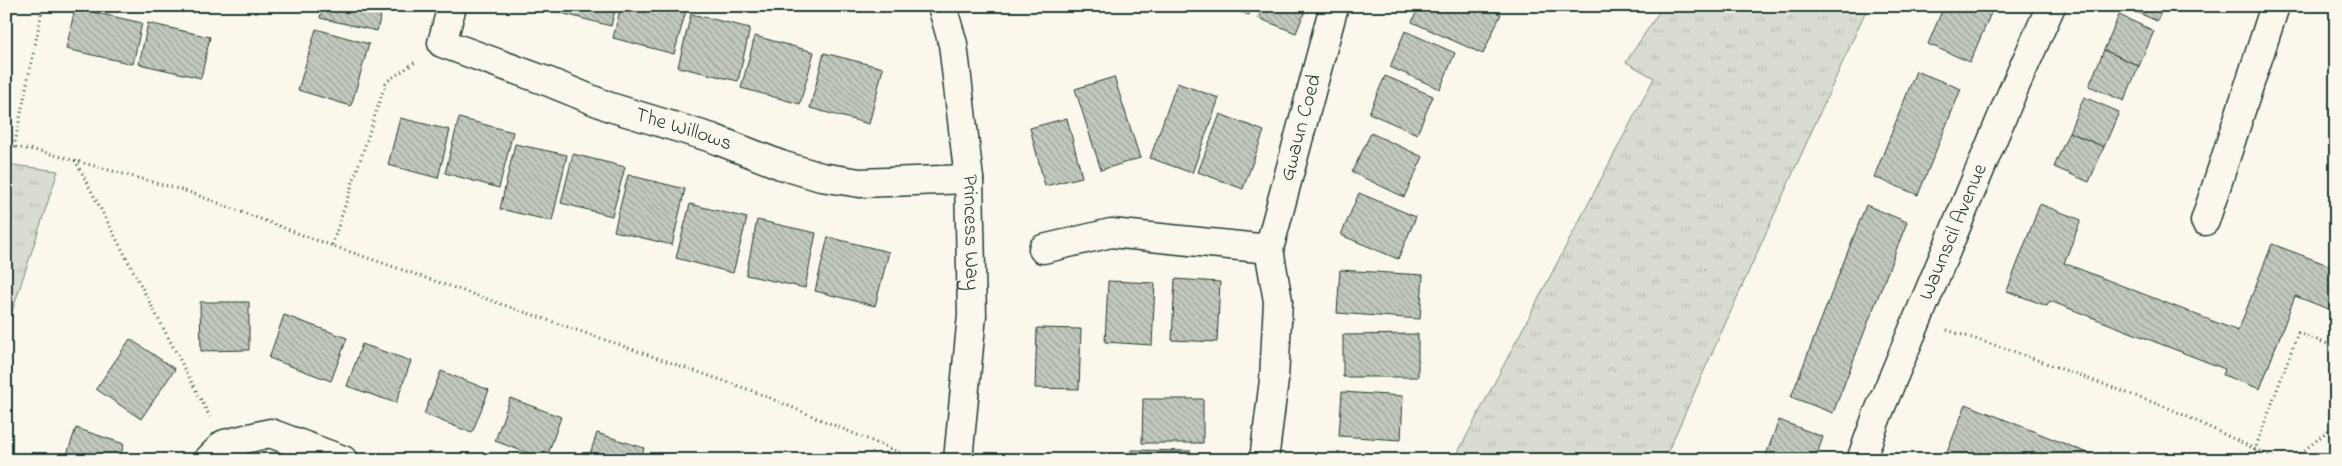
<svg xmlns="http://www.w3.org/2000/svg" width="2342" height="466" font-family="'Indie Flower',sans-serif">
	<style>
		.grass { fill: url(#grass-tufts); stroke: #7d8c82 }
		.building { fill: url(#building-back-hatch); stroke: #1f3d34 }
		.lines { fill: none; stroke-linecap: round; stroke-linejoin: round }
		.minor-casing { stroke: #1f3d34; stroke-width: 31 }
		.tertiary-casing { stroke: #1f3d34; stroke-width: 31 }
		.path { stroke: #1f3d34; stroke-width: 3; stroke-dasharray: 1 4; stroke-linecap: butt }
		.minor { stroke: #fbf7ec; stroke-width: 28 }
		.tertiary { stroke: #fbf7ec; stroke-width: 28 }
		.labels { text-anchor: middle; dominant-baseline: central; stroke-width: 4; stroke-linejoin: round; paint-order: stroke }
		.street-label { font-size: 21px; fill: #1f3d34; stroke: #fbf7ec }
	</style>
	<defs>
		<pattern id="grass-tufts" width="24" height="20" patternUnits="userSpaceOnUse" patternTransform="scale(1.25)"><rect width="24" height="20" fill="#dbdcd1"/><path d="M3 7l-1-3M5 7V3M7 7l1-3M15 17l-1-3M17 17v-4M19 17l1-3" fill="none" stroke="#bcbeb4"/></pattern>
		<pattern id="building-back-hatch" width="6" height="6" patternUnits="userSpaceOnUse" patternTransform="scale(1.25)"><rect width="6" height="6" fill="#c4c9be"/><path d="M-1 5l2 2M0 0l6 6M5-1l2 2" fill="none" stroke="#9fa49b"/></pattern>
	</defs>
	<rect width="100%" height="100%" fill="#fbf7ec"/>
	<filter id="ink" filterUnits="userSpaceOnUse"><feTurbulence type="fractalNoise" baseFrequency=".02" numOctaves="2"/><feDisplacementMap in="SourceGraphic" scale="10" xChannelSelector="R" yChannelSelector="G"/><feConvolveMatrix kernelMatrix="1 2 1 2 8 2 1 2 1" color-interpolation-filters="sRGB"/></filter>
	<g filter="url(#ink)">
		<g class="grass">
			<polygon points="1663,6 1868,6 1664,460 1454,460 1654,78 1626,62"/>
			<polygon points="6,164 58,171 6,330"/>
		</g>
		<g class="building">
			<polygon points="323,6 383,6 377,31 320,18"/>
			<polygon points="562,6 616,6 611,26 561,13"/>
			<polygon points="621,6 687,7 674,54 613,38"/>
			<polygon points="1224,6 1252,6 1249,15"/>
			<polygon points="1263,6 1307,6 1296,33 1258,18"/>
			<polygon points="1419,6 1482,6 1501,14 1483,54 1412,22"/>
			<polygon points="1944,6 1994,6 1970,62 1928,44"/>
			<polygon points="2123,6 2164,6 2157,21"/>
			<polygon points="75,8 142,23 133,64 66,49"/>
			<polygon points="691,14 750,28 738,81 678,67"/>
			<polygon points="2119,15 2154,31 2139,66 2104,50"/>
			<polygon points="148,23 210,37 201,78 139,64"/>
			<polygon points="316,29 369,44 351,106 298,90"/>
			<polygon points="1405,31 1455,53 1440,89 1390,67"/>
			<polygon points="755,36 814,52 800,104 741,88"/>
			<polygon points="2104,50 2139,66 2124,101 2089,86"/>
			<polygon points="824,53 883,68 869,124 810,108"/>
			<polygon points="1916,71 1961,89 1918,195 1874,177"/>
			<polygon points="1385,76 1433,96 1417,134 1369,113"/>
			<polygon points="1114,77 1140,158 1101,170 1075,89"/>
			<polygon points="1177,83 1219,98 1192,173 1150,158"/>
			<polygon points="2084,97 2119,112 2104,147 2069,132"/>
			<polygon points="1220,114 1264,131 1243,189 1198,172"/>
			<polygon points="400,118 450,130 438,178 388,165"/>
			<polygon points="459,118 513,132 499,188 445,173"/>
			<polygon points="1067,118 1082,177 1045,186 1030,128"/>
			<polygon points="2069,132 2104,147 2089,182 2054,167"/>
			<polygon points="1371,133 1423,157 1404,197 1352,172"/>
			<polygon points="515,144 567,155 552,221 500,209"/>
			<polygon points="573,154 625,167 612,216 561,203"/>
			<polygon points="628,175 685,189 672,245 614,231"/>
			<polygon points="1359,193 1416,217 1398,259 1341,235"/>
			<polygon points="690,204 747,218 733,273 676,258"/>
			<polygon points="2040,204 2081,220 2064,263 2238,331 2272,244 2336,268 2336,312 2295,296 2260,389 2223,375 2225,369 2050,301 2047,306 2007,291"/>
			<polygon points="1866,205 1907,222 1833,413 1791,397"/>
			<polygon points="757,220 816,233 805,288 746,275"/>
			<polygon points="828,237 889,252 875,306 815,291"/>
			<polygon points="1340,270 1423,275 1420,319 1337,313"/>
			<polygon points="1175,279 1220,282 1217,342 1172,340"/>
			<polygon points="1108,281 1155,283 1152,345 1105,342"/>
			<polygon points="200,302 249,302 249,350 201,351"/>
			<polygon points="284,315 347,338 331,381 269,358"/>
			<polygon points="1037,328 1081,329 1079,389 1035,388"/>
			<polygon points="1418,334 1418,377 1343,377 1343,335"/>
			<polygon points="130,339 175,369 141,419 96,389"/>
			<polygon points="362,344 411,361 396,403 347,386"/>
			<polygon points="441,371 489,390 472,433 424,414"/>
			<polygon points="1342,392 1403,396 1401,440 1339,436"/>
			<polygon points="510,398 561,417 546,460 495,441"/>
			<polygon points="1143,399 1203,399 1203,443 1142,443"/>
			<polygon points="1966,404 2105,460 1990,460 1986,458 1985,460 1944,460"/>
			<polygon points="1779,420 1823,437 1815,460 1764,460"/>
			<polygon points="76,428 124,444 119,460 65,460"/>
			<polygon points="597,433 644,448 640,460 588,460"/>
			<polygon points="1131,450 1191,451 1191,460 1131,460"/>
			<polygon points="666,454 681,460 664,460"/>
			<rect x="1341" y="456" width="60" height="4"/>
		</g>
		<g class="lines">
			<g class="minor-casing">
				<g id="minor">
					<path id="s1" d="M452,6L442,43L549,82L610,107L712,138L781,165L821,177L860,183L969,179"/>
					<polyline points="2205,221 2275,6"/>
					<polyline points="1043,249 1111,233 1269,249"/>
					<polyline points="208,460 224,444 270,433 343,460"/>
					<path id="s2" d="M1264,460L1274,380L1278,301L1269,249L1334,6"/>
					<path id="s3" d="M1861,460L1877,416L2012,93L2051,6"/>
				</g>
			</g>
			<g class="tertiary-casing">
				<g id="tertiary">
					<path id="s4" d="M942,6L953,44L969,179L972,315L958,460"/>
				</g>
			</g>
			<g class="path">
				<polyline points="6,146 40,151 189,192 313,239 753,391 917,460"/>
				<polyline points="14,147 43,6"/>
				<polyline points="75,160 210,417"/>
				<polyline points="332,245 386,82 417,61"/>
				<polyline points="1947,330 2010,350 2171,409 2278,460"/>
				<polyline points="2251,460 2298,333 2336,347"/>
				<polyline points="2293,460 2336,424"/>
			</g>
			<use href="#minor" class="minor"/>
			<use href="#tertiary" class="tertiary"/>
		</g>
	</g>
	<g class="labels">
		<g class="street-label">
			<text stroke="none"><textPath href="#s2" startOffset="338">Gwaun Coed</textPath></text>
			<text stroke="none"><textPath href="#s1" startOffset="295">The Willows</textPath></text>
			<text stroke="none"><textPath href="#s4" startOffset="229">Princess Way</textPath></text>
			<text stroke="none"><textPath href="#s3" startOffset="246">Waunscil Avenue</textPath></text>
		</g>
	</g>
	<rect width="2342" height="466" fill="none" stroke="#fbf7ec" stroke-width="25"/>
	<rect x="12" y="12" width="2317" height="441" fill="none" stroke="#1f3d34" stroke-width="2" filter="url(#ink)"/>
</svg>
